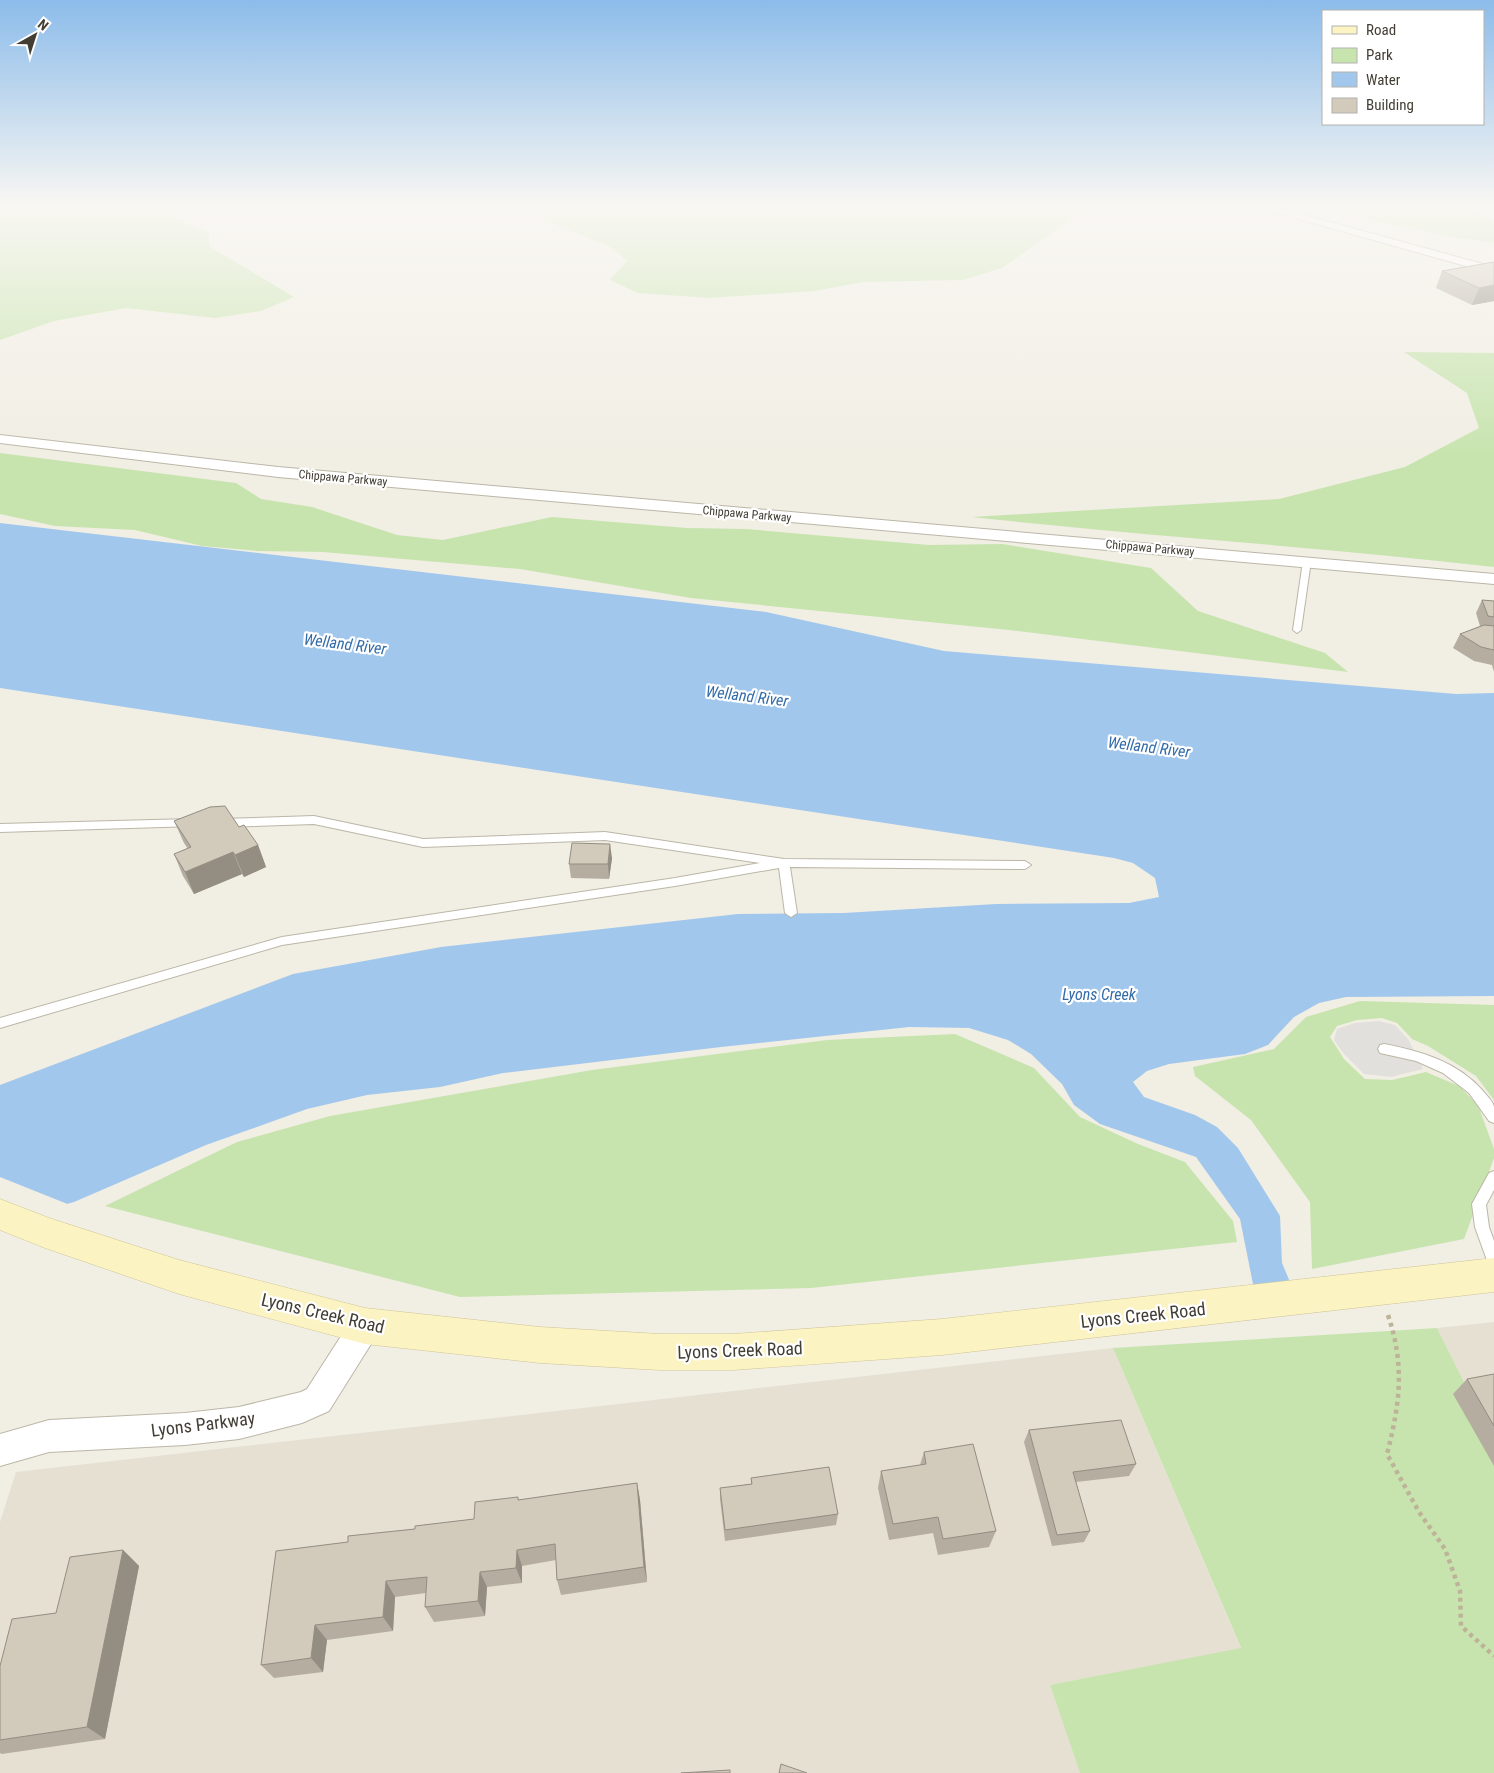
<svg xmlns="http://www.w3.org/2000/svg" width="1494" height="1773" font-family="'Roboto Condensed',sans-serif">
	<style>
		.residential { fill: #e5e0d2 }
		.green { fill: #c7e4ae }
		.parking { fill: #e2e0dc }
		.water { fill: #a2c7ec }
		.pier { fill: #f1eee4 }
		.lines { fill: none; stroke-linecap: round; stroke-linejoin: round }
		.lane-casing { stroke: #bcb6a7; stroke-width: 2 }
		.street-casing { stroke: #bcb6a7; stroke-width: 2 }
		.secondary-casing { stroke: #cfc495; stroke-width: 1 }
		.path { stroke: #bdb399; stroke-width: 4.5; stroke-dasharray: 4 4; stroke-linecap: butt }
		.lane { fill: #fff; fill-rule: evenodd }
		.street { fill: #fff; fill-rule: evenodd }
		.secondary { fill: #fcf3c3; fill-rule: evenodd }
		.wall { fill: #b5aea0 }
		.shaded-wall { fill: #938d82 }
		.building { fill: #d2caba; stroke: #938d82 }
		.labels { text-anchor: middle; dominant-baseline: central; stroke-width: 4.5; stroke-linejoin: round; paint-order: stroke }
		.far-street-label { font-size: 12px; fill: #423e34; stroke: #fff }
		.water-label { font-size: 16px; font-style: italic; fill: #336ca8; stroke: #fff }
		.near-street-label { font-size: 18px; fill: #423e34; stroke: #fff }
	</style>
	<rect width="100%" height="100%" fill="#f1eee4"/>
	<g class="residential">
		<polygon points="1494,1322 1494,1442 1437,1328"/>
		<polygon points="1113,1348 1241,1649 1050,1685 1080,1773 0,1773 0,1522 16,1472"/>
	</g>
	<g class="green">
		<polygon points="0,207 188,207 182,209 170,217 209,232 209,246 294,297 261,311 215,318 126,308 54,321 0,340"/>
		<polygon points="539,207 1089,207 1002,268 962,280 862,282 814,291 709,298 638,293 610,280 627,261 611,247 542,219"/>
		<polygon points="1311,207 1472,207 1494,222 1494,243 1441,235"/>
		<path d="M1404,352L1494,353V567C1320,547 1146,536 972,517L1279,499L1405,467L1479,428L1467,393Z"/>
		<polygon points="0,453 236,483 261,499 312,507 397,535 443,540 552,517 687,528 746,529 929,545 1002,544 1151,568 1198,611 1325,653 1348,672 1009,630 691,598 520,569 323,552 258,551 202,546 135,530 55,526 0,514"/>
		<polygon points="1360,1001 1494,1005 1494,1100 1476,1076 1428,1046 1412,1039 1397,1023 1382,1018 1357,1020 1337,1026 1330,1037 1344,1059 1365,1079 1392,1080 1426,1072 1459,1086 1478,1105 1494,1149 1494,1158 1464,1239 1312,1269 1310,1202 1251,1120 1195,1076 1193,1067 1274,1049 1306,1017"/>
		<polygon points="955,1034 1034,1068 1080,1117 1138,1144 1185,1162 1233,1221 1237,1242 811,1288 460,1297 105,1206 237,1142 330,1116 592,1070 827,1040"/>
		<polygon points="1437,1328 1494,1442 1494,1773 1080,1773 1050,1685 1241,1648 1113,1348"/>
	</g>
	<polygon class="parking" points="1379,1021 1395,1025 1408,1039 1423,1069 1391,1077 1364,1074 1344,1054 1334,1040 1337,1029 1355,1023"/>
	<polygon class="water" points="0,523 766,612 944,651 1456,694 1494,693 1494,996 1346,997 1319,1003 1294,1017 1268,1045 1245,1054 1169,1064 1147,1071 1133,1082 1144,1097 1195,1115 1217,1127 1238,1148 1280,1216 1282,1263 1293,1289 1254,1289 1240,1219 1196,1157 1100,1124 1074,1105 1062,1084 1031,1054 1008,1040 969,1028 909,1027 721,1047 503,1073 440,1087 367,1095 307,1109 206,1145 74,1202 0,1222 0,1085 293,974 441,947 738,914 844,913 996,904 1129,903 1159,897 1155,878 1133,863 1114,858 0,688"/>
	<polygon class="pier" points="0,1177 70,1205 0,1224"/>
	<g class="lines">
		<g class="lane-casing">
			<g id="lane">
				<polygon points="1307,558 1311,561 1301,630 1297,633 1293,630 1303,561"/>
				<polygon points="314,816 423,839 605,832 784,859 1025,861 1031,865 1025,869 790,867 797,913 791,917 785,913 779,868 675,886 282,945 0,1028 0,1018 282,937 675,878 760,863 605,840 423,847 314,824 222,827 217,823 222,819"/>
				<polygon points="191,819 196,823 195,826 0,832 0,824"/>
				<path d="M1384,1044C1421,1051 1458,1062 1483,1091C1487,1096 1493,1101 1494,1107C1494,1112 1494,1118 1494,1123L1489,1121L1469,1093L1443,1073L1416,1061L1380,1053L1378,1049L1380,1045Z"/>
				<polygon points="1494,1171 1494,1190 1486,1205 1489,1227 1494,1241 1494,1268 1489,1266 1475,1227 1472,1204 1489,1173"/>
			</g>
		</g>
		<g class="street-casing">
			<g id="street">
				<polygon points="1256,207 1275,207 1494,267 1494,274"/>
				<polygon points="0,435 278,467 1494,574 1494,584 278,477 0,443"/>
				<polygon points="365,1312 376,1316 380,1326 376,1336 329,1411 302,1423 239,1439 185,1445 49,1452 0,1466 0,1434 49,1420 185,1413 239,1407 301,1392 307,1389 354,1316"/>
			</g>
		</g>
		<g class="secondary-casing">
			<polygon id="secondary" points="0,1199 49,1218 179,1260 365,1308 540,1327 660,1334 733,1334 942,1319 1494,1258 1494,1292 942,1355 733,1370 660,1370 540,1363 365,1344 179,1294 45,1248 0,1230"/>
		</g>
		<path class="path" d="M1388,1315C1405,1366 1400,1403 1387,1454L1419,1512L1445,1549L1460,1591L1461,1626L1494,1656"/>
		<use href="#lane" class="lane"/>
		<use href="#street" class="street"/>
		<use href="#secondary" class="secondary"/>
	</g>
	<g class="wall">
		<polygon points="1494,262 1494,301 1472,305 1436,288 1442,271"/>
		<polygon points="1482,600 1494,601 1494,672 1492,665 1474,661 1453,648 1460,634 1480,626 1476,613"/>
		<polygon points="174,821 239,827 258,845 266,867 244,877 242,874 194,894 183,876 174,854 188,849 184,843"/>
		<polygon points="612,858 609,879 571,878 569,864"/>
		<polygon points="1494,1374 1494,1466 1453,1394 1467,1379"/>
		<polygon points="1029,1430 1136,1464 1129,1476 1076,1482 1090,1531 1084,1542 1052,1546 1024,1442"/>
		<polygon points="924,1452 996,1531 989,1547 938,1555 933,1533 889,1540 878,1488 881,1471 920,1465"/>
		<polygon points="751,1478 838,1514 836,1525 725,1541 720,1499 720,1488 751,1484"/>
		<polygon points="637,1483 640,1500 647,1582 561,1595 557,1580 556,1560 522,1566 522,1583 487,1587 485,1616 434,1622 425,1607 426,1593 395,1597 393,1631 327,1640 323,1672 274,1678 261,1665 348,1542 415,1529 474,1519 519,1500"/>
		<polygon points="123,1550 139,1566 105,1739 2,1754 0,1753 0,1666"/>
	</g>
	<g class="shaded-wall">
		<polygon points="1494,285 1494,301 1472,305 1479,288"/>
		<polygon points="610,844 612,858 609,879 608,864"/>
		<polygon points="258,845 266,867 244,877 235,855"/>
		<polygon points="233,852 242,874 194,894 185,872"/>
		<polygon points="637,1483 640,1500 647,1582 644,1567"/>
		<polygon points="123,1550 139,1566 105,1739 87,1727"/>
		<polygon points="517,1550 522,1566 522,1583 516,1568"/>
		<polygon points="480,1572 487,1587 485,1616 478,1601"/>
		<polygon points="386,1581 395,1597 393,1631 383,1617"/>
		<polygon points="315,1625 327,1640 323,1672 311,1658"/>
	</g>
	<g class="building">
		<polygon points="1494,262 1494,285 1479,288 1442,271"/>
		<polygon points="1482,600 1494,601 1494,617 1488,616"/>
		<polygon points="1484,625 1494,626 1494,650 1481,647 1460,634"/>
		<polygon points="225,806 239,827 244,825 258,845 235,855 233,852 185,872 174,854 191,847 174,821 210,807"/>
		<polygon points="572,843 610,844 608,864 569,864"/>
		<polygon points="1494,1374 1494,1426 1467,1379"/>
		<polygon points="1121,1420 1136,1464 1073,1472 1090,1531 1057,1535 1029,1430"/>
		<polygon points="973,1444 996,1531 943,1539 938,1517 893,1524 881,1471 926,1464 924,1452"/>
		<polygon points="829,1467 838,1514 725,1530 720,1488 752,1484 751,1478"/>
		<polygon points="637,1483 644,1567 557,1580 555,1544 517,1550 516,1568 480,1572 478,1601 425,1607 427,1577 386,1581 383,1617 315,1625 311,1658 261,1665 276,1551 348,1542 348,1536 415,1529 415,1526 474,1519 475,1502 518,1497 518,1500"/>
		<polygon points="123,1550 87,1727 0,1740 0,1666 12,1619 56,1613 70,1557"/>
		<polygon points="781,1764 807,1773 779,1773"/>
		<polygon points="730,1770 730,1773 681,1773"/>
	</g>
	<linearGradient id="sky" x2="0" y2="1"><stop stop-color="#8cbcea"/><stop offset="0.45" stop-color="#f9f7f3"/><stop offset="1" stop-color="#f9f7f3" stop-opacity="0"/></linearGradient>
	<rect width="1494" height="456" fill="url(#sky)"/>
	<g class="labels">
		<g class="far-street-label">
			<text transform="translate(343 478) rotate(5)">Chippawa Parkway</text>
			<text transform="translate(747 514) rotate(5)">Chippawa Parkway</text>
			<text transform="translate(1150 548) rotate(5)">Chippawa Parkway</text>
		</g>
		<g class="water-label">
			<text transform="translate(345 644) rotate(7)">Welland River</text>
			<text transform="translate(747 696) rotate(7)">Welland River</text>
			<text transform="translate(1149 747) rotate(7)">Welland River</text>
			<text x="1099" y="994">Lyons Creek</text>
		</g>
		<g class="near-street-label">
			<text transform="translate(323 1313) rotate(13)">Lyons Creek Road</text>
			<text transform="translate(1143 1315) rotate(-6)">Lyons Creek Road</text>
			<text transform="translate(740 1350) rotate(-2)">Lyons Creek Road</text>
			<text transform="translate(203 1424) rotate(-7)">Lyons Parkway</text>
		</g>
	</g>
	<rect x="1322" y="10" width="162" height="115" fill="#ffffff" stroke="#b3b2ae"/>
	<rect x="1332" y="26" width="25" height="8" fill="#fcf3c3" stroke="#b3b2ae"/>
	<text x="1366" y="35" font-size="15" fill="#423e34">Road</text>
	<rect x="1332" y="48" width="25" height="15" fill="#c7e4ae" stroke="#b3b2ae"/>
	<text x="1366" y="60" font-size="15" fill="#423e34">Park</text>
	<rect x="1332" y="72" width="25" height="15" fill="#a2c7ec" stroke="#b3b2ae"/>
	<text x="1366" y="85" font-size="15" fill="#423e34">Water</text>
	<rect x="1332" y="98" width="25" height="15" fill="#d2caba" stroke="#b3b2ae"/>
	<text x="1366" y="110" font-size="15" fill="#423e34">Building</text>
	<g transform="translate(35 35) rotate(39)" stroke="#ffffff" stroke-width="4" paint-order="stroke">
	<path d="M0-4L9 19L0 12L-9 19Z" fill="#423e34"/>
	<text y="-8" font-size="14" font-weight="bold" text-anchor="middle" fill="#423e34">N</text>
	</g>
</svg>
